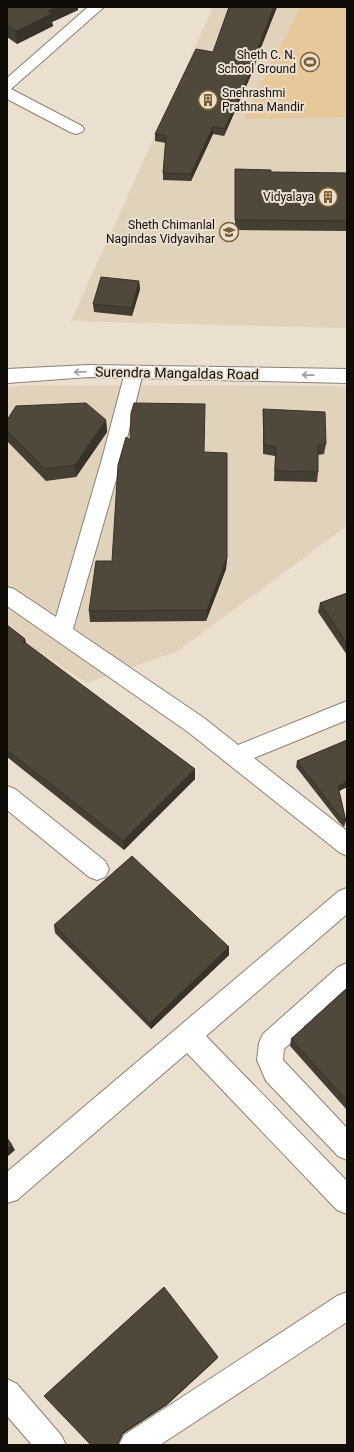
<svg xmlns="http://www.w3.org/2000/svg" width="354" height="1452" font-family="Roboto,sans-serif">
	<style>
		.built { fill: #e1d2bc }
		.green { fill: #e6c89b }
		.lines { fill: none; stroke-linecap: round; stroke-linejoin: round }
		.street-casing { stroke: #8b8172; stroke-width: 2 }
		.secondary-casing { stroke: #8b8172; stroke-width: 2 }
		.street { fill: #fff; fill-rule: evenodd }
		.secondary { fill: #fff; fill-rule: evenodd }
		.wall { fill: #453e32 }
		.shaded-wall { fill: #383229 }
		.building { fill: #50483a; stroke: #383229 }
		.oneway { stroke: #9f9e9c }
		.labels { text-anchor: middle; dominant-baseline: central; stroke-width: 4; stroke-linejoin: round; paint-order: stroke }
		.far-poi-label { font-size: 12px; fill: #100c07; stroke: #ebe0d0; text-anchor: end }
		.street-label { font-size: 14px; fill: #100c07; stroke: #ebe0d0 }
	</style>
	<rect width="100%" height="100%" fill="#ebe0d0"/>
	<g class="built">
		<polygon points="213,7 347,7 347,328 71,321"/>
		<polygon points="26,385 335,386 347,389 347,526 178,651 87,683 7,631 7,388"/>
	</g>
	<polygon class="green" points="300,7 347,7 347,117 243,119"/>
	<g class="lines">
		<g class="street-casing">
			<g id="street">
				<polygon points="88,7 104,7 11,89 82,126 84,129 82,132 76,134 70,132 7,99 7,78"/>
				<polygon points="134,366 140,367 143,372 122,459 73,629 204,718 238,745 347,701 347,720 254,758 347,831 347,856 339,852 188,732 7,606 7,587 14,589 56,617 102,459 125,372 128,367"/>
				<polygon points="7,786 15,789 105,861 109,869 105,877 97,880 89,877 7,810"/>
				<polygon points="347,888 347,914 206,1036 347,1181 347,1214 337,1210 187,1053 17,1200 7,1203 7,1172 339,891"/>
				<polygon points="347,963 347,991 284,1049 283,1060 347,1128 347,1160 338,1156 266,1081 257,1060 259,1043 263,1034 338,967"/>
				<polygon points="347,1292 347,1322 160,1445 119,1445 124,1435 337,1296"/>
				<polygon points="7,1379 17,1384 61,1435 66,1445 32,1445 7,1416"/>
			</g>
		</g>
		<g class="secondary-casing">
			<polygon id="secondary" points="89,365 347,369 347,383 89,377 7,383 7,369"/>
		</g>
		<use href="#street" class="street"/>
		<use href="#secondary" class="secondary"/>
	</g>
	<g class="wall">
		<polygon points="7,7 78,10 52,22 53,26 17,44 7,37"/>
		<polygon points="229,7 277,7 256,60 255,66 224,136 213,134 191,181 163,180 163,173 166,143 155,141 155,134 213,52"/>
		<polygon points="235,169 271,172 347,173 347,231 235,230"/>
		<polygon points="139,281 140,289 132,316 94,312 93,304"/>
		<polygon points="263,409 326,444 324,454 318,455 318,472 317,482 274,481 275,456 263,454"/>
		<polygon points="7,420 106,420 107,432 76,477 46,481 7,441"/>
		<polygon points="204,452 227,558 226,569 206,621 90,622 89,611 112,561"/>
		<polygon points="347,593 347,655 318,612 320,603"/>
		<polygon points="7,625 25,639 26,644 195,769 195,779 124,850 7,757"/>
		<polygon points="347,740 347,787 339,791 346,821 344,827 339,822 296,767 297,761"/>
		<polygon points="54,925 229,947 229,955 151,1029 55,933"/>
		<polygon points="347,988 347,1110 290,1046 291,1039"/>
	</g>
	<g class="shaded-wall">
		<polygon points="57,7 78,7 78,10 52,22 53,26 17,44 16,31 48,11"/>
		<polygon points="274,7 277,7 256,60 255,66 224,136 225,129"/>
		<polygon points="213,127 213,134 191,181 191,174"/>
		<polygon points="139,281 140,289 132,316 132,308"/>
		<polygon points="106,420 107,432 76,477 75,465"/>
		<polygon points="227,558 226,569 206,621 207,610"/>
		<polygon points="25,639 27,649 23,641"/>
		<polygon points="195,769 195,779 124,850 123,841"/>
		<polygon points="347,782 347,787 337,792 338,786"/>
		<polygon points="229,947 229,955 151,1029 150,1023"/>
		<polygon points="12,1145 15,1150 7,1157 7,1149"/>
		<polygon points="218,1357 217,1359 167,1405 123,1434 118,1445 117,1445 122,1433"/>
	</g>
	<g class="building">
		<polygon points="7,7 57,7 48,11 52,14 16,31 7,25"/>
		<polygon points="229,7 274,7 254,59 256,59 225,129 213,127 191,174 163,173 166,136 155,134 196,49 213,52"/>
		<polygon points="235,169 271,170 271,172 347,173 347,221 235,220"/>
		<polygon points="101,277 139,281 132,308 93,304"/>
		<polygon points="86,403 106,420 75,465 45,469 7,431 7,420 16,406"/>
		<polygon points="134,403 205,404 204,452 227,453 227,558 207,610 89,611 96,561 112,561 118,465 126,437 130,440 131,413"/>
		<polygon points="263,409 325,412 326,444 318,445 318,472 275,471 276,447 264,445"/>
		<polygon points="347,593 347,644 320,603"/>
		<polygon points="7,625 25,639 23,641 195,769 123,841 7,750"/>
		<polygon points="347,740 347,782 338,786 346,821 340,817 297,761"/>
		<polygon points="132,856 229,947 150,1023 54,925"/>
		<polygon points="347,988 347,1101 291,1039"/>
		<polygon points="7,1138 12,1145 7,1149"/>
		<polygon points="164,1287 218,1357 167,1404 122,1433 117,1445 91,1445 44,1396"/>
	</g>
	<defs><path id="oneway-shaft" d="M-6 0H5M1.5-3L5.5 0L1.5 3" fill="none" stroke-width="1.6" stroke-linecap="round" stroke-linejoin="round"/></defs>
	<g class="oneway">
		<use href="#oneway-shaft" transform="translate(80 372) rotate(176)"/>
		<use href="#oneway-shaft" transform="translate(308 375) rotate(-179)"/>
	</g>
	<defs>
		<g id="stadium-ring" transform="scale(1)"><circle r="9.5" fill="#ebe0d0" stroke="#7d6134" stroke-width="1.5"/><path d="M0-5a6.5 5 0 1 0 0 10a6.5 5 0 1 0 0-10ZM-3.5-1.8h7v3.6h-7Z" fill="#7d6134"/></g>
		<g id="building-ring" transform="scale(1)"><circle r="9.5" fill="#ebe0d0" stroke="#7d6134" stroke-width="1.5"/><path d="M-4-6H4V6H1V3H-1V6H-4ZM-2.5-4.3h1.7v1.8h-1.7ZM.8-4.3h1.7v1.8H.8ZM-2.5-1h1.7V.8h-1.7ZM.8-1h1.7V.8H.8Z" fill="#7d6134"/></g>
		<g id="school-ring" transform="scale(1)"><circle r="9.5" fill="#ebe0d0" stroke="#7d6134" stroke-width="1.5"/><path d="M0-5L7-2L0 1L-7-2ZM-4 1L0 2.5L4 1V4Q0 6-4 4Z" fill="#7d6134"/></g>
	</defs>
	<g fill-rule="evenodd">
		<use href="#stadium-ring" x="310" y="62"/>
		<use href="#building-ring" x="208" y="100"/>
		<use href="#building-ring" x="328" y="197"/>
		<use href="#school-ring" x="229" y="232"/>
	</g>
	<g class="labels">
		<g class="far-poi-label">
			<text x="296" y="55">Sheth C. N.<tspan x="296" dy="14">School Ground</tspan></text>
			<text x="222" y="93" text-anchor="start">Snehrashmi<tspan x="222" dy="14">Prathna Mandir</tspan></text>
			<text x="314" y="197">Vidyalaya</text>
			<text x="215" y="225">Sheth Chimanlal<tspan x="215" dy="14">Nagindas Vidyavihar</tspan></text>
		</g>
		<g class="street-label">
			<text transform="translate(177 373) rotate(1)">Surendra Mangaldas Road</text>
		</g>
	</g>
	<rect width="354" height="1452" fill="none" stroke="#100c07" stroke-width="16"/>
</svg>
